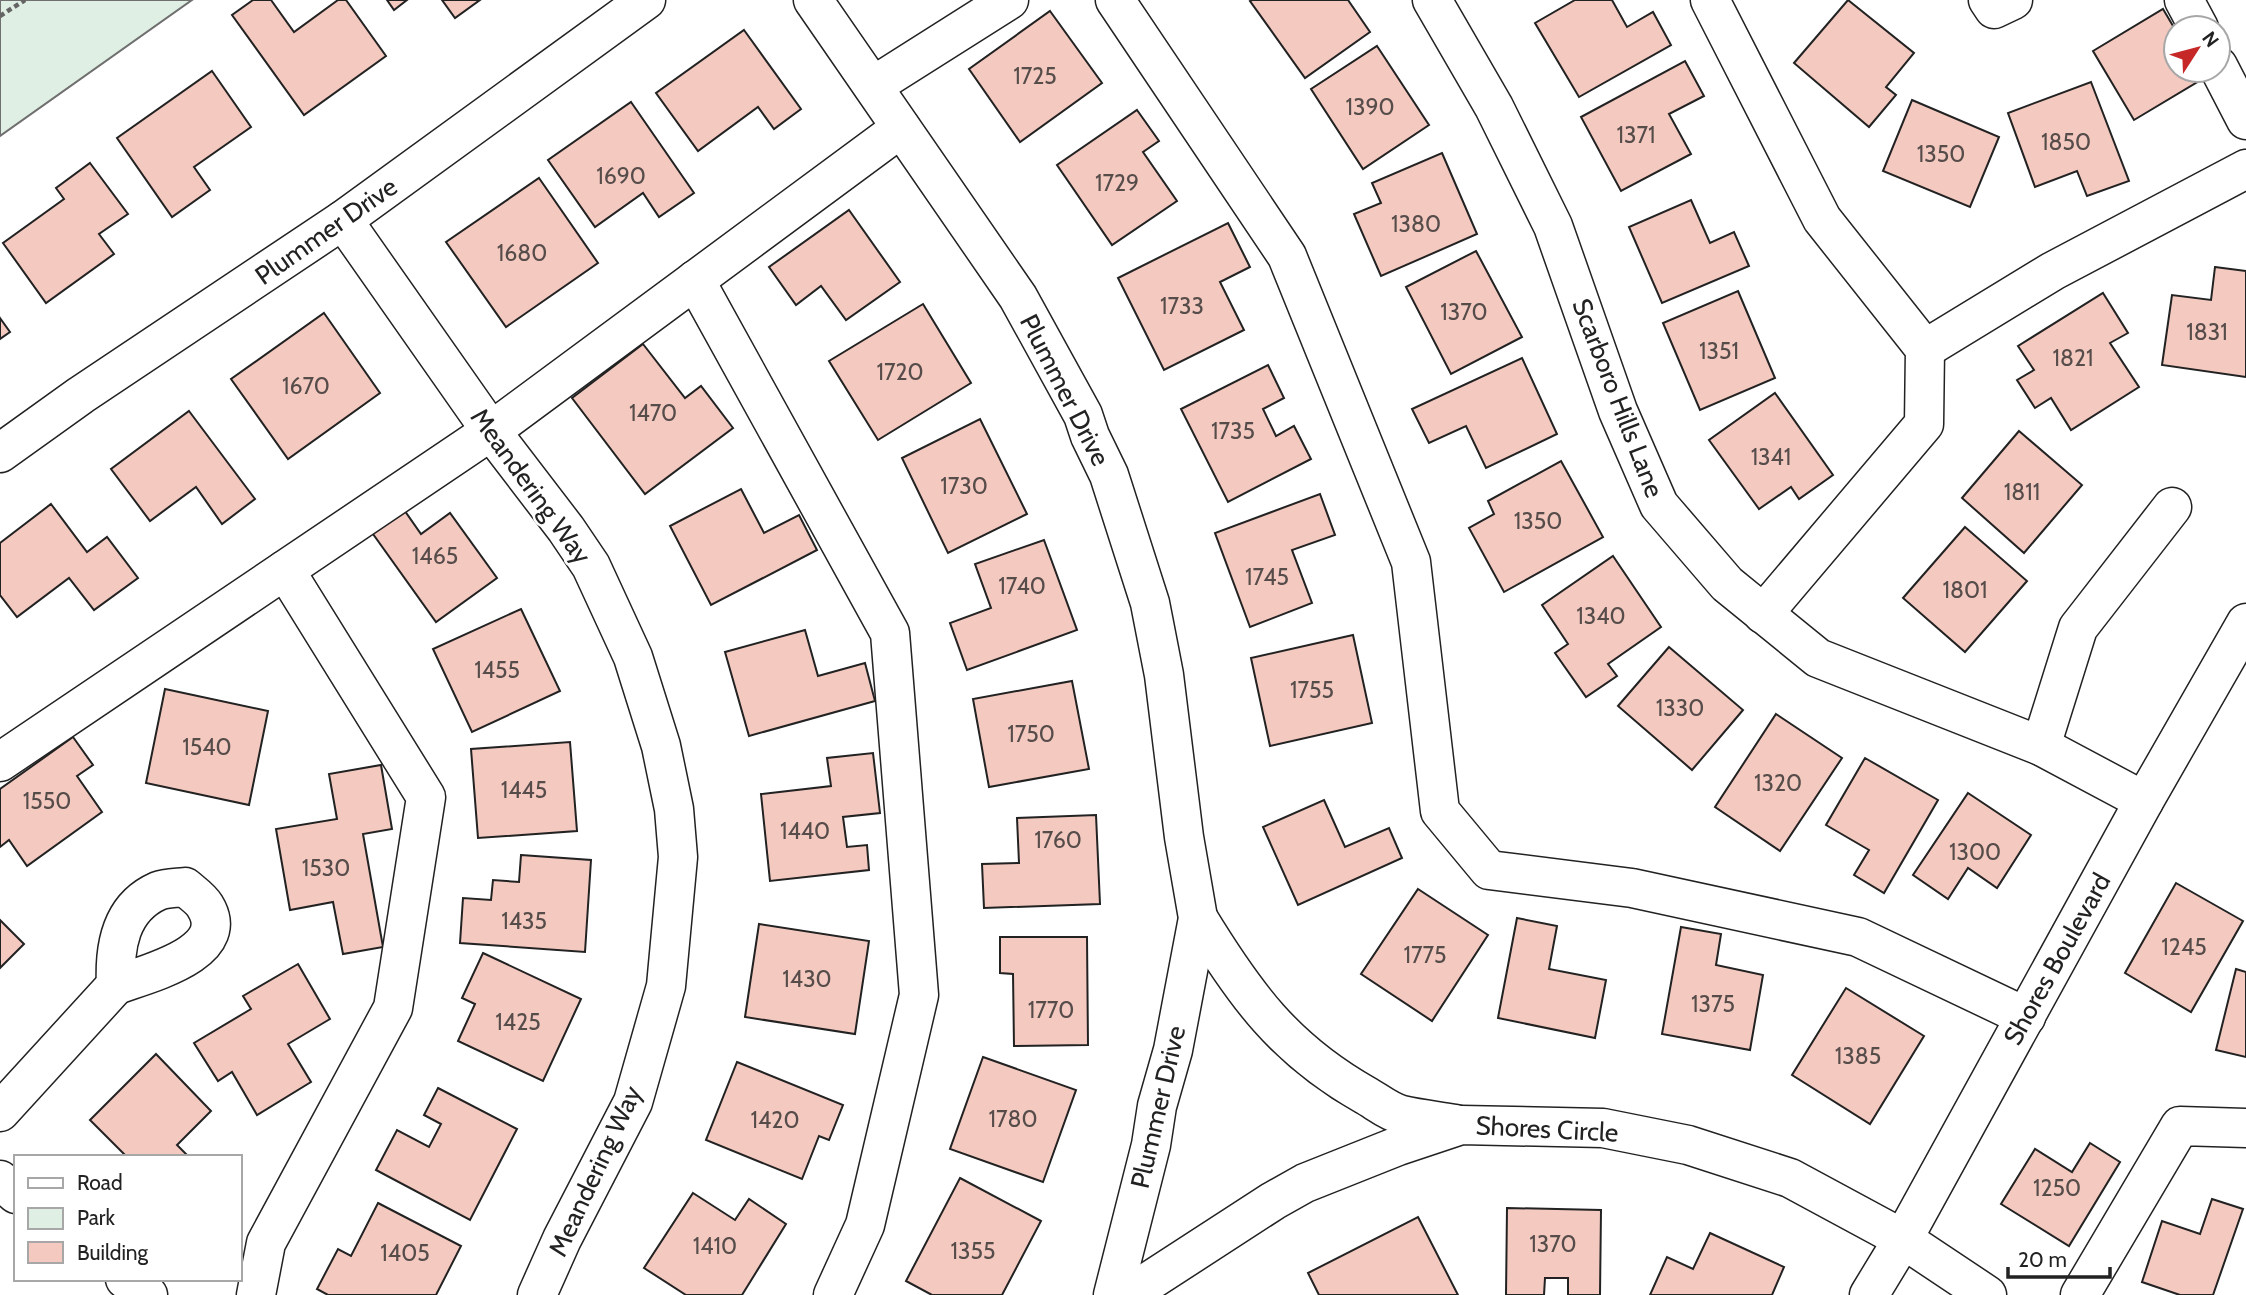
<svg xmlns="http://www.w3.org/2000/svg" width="2246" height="1295" font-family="Cabin,sans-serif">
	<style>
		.green { fill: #e0efe3; stroke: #6f6f6f; stroke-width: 2 }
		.building { fill: #f3c9c0; stroke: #222; stroke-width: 2 }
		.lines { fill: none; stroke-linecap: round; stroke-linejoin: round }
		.minor-casing { stroke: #222; stroke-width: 41 }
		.path { stroke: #646464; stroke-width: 4.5; stroke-dasharray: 5 3.5; stroke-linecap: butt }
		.minor { stroke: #fff; stroke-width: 38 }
		.labels { text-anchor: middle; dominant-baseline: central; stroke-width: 5; stroke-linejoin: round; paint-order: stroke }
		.number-label { font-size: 23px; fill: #564c4a }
		.street-label { font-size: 26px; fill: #222; stroke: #fff }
	</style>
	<rect width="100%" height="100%" fill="#fff"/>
	<polygon class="green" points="0,0 192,0 0,136"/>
	<g class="building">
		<polygon points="253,0 271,0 294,32 338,0 346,0 386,56 304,115 232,15"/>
		<polygon points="387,0 407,0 394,10"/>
		<polygon points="442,0 480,0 455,18"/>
		<polygon points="1252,0 1348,0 1370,32 1305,78 1250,1"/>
		<polygon points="1575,0 1612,0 1627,27 1653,12 1671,45 1579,97 1535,23"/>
		<polygon points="1848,0 1914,53 1886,87 1896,95 1869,127 1794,63"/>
		<polygon points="2163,9 2176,31 2176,70 2200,70 2204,78 2134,120 2093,51"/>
		<polygon points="1050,11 1102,83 1020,142 969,69"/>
		<polygon points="744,30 801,109 774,129 758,107 698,151 656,93"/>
		<polygon points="1377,46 1429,125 1363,169 1311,89"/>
		<polygon points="1685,61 1704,96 1669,114 1691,154 1621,191 1581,117"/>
		<polygon points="212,71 251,127 194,167 210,190 172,217 117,138"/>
		<polygon points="2091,82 2129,181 2087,196 2077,171 2035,187 2008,113"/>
		<polygon points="1912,100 1999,137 1970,207 1883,171"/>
		<polygon points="631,102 694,193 659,217 643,193 595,227 548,160"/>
		<polygon points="1137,110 1159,141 1143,152 1177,201 1112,245 1057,165"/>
		<polygon points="1442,153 1477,234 1381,276 1354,214 1381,203 1372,183"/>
		<polygon points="90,163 128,214 99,234 114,254 46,303 3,243 64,199 56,188"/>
		<polygon points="539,178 598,263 506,327 446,242"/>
		<polygon points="1691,200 1710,243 1734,232 1749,266 1662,303 1629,227"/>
		<polygon points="849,210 900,282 846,320 821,286 796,305 769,267"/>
		<polygon points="1228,223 1250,267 1220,282 1244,330 1164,370 1118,278"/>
		<polygon points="1476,251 1522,337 1451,374 1406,287"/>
		<polygon points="2215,267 2246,271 2246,377 2162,365 2172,295 2211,300"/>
		<polygon points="1738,291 1775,378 1700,410 1663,323"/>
		<polygon points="2103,293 2128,333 2110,343 2139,387 2071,430 2051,398 2035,408 2017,380 2034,370 2018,346"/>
		<polygon points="923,304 971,383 878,440 829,361"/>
		<polygon points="324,313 380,393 288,459 231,379"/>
		<polygon points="0,318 10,332 0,339"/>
		<polygon points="643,344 685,398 701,386 733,428 645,494 572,398"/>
		<polygon points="1522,358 1557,434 1486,468 1466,426 1429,443 1412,409"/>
		<polygon points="1268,365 1284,398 1263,409 1276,436 1294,426 1311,459 1228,502 1181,409"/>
		<polygon points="1775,393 1833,475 1799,499 1791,487 1759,509 1709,440"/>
		<polygon points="189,411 255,499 222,524 196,487 150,521 111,469"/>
		<polygon points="980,419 1027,514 948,553 902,458"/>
		<polygon points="2019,431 2082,485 2024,553 1962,498"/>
		<polygon points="1561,461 1603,537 1504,592 1469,528 1494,514 1488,501"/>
		<polygon points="741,489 764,533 799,515 817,550 711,605 670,526"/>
		<polygon points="1320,494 1335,535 1292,550 1312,603 1250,627 1215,533"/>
		<polygon points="51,504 87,552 107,537 138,578 94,610 69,578 17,617 0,595 0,543"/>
		<polygon points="400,504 421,534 450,513 497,578 436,622 368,527"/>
		<polygon points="1965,527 2027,581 1965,652 1903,598"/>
		<polygon points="1044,540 1077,630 967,670 950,623 991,608 975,564"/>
		<polygon points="1613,556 1661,627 1608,664 1617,676 1586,697 1555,653 1568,644 1542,605"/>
		<polygon points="521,609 560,691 472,732 433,649"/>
		<polygon points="805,630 818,676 865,663 875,701 749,736 725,652"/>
		<polygon points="1353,635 1372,723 1270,746 1251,658"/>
		<polygon points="1669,647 1743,710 1692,770 1618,706"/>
		<polygon points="1072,681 1089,769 989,787 973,699"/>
		<polygon points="165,689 268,711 249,805 146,783"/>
		<polygon points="1776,714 1842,758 1780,851 1715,807"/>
		<polygon points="73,737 93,765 77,776 102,812 27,866 9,840 0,847 0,789"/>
		<polygon points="570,742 577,831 478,838 471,749"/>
		<polygon points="873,753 880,813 843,817 847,847 867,845 869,870 770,881 761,794 831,786 827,758"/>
		<polygon points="1865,758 1938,800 1884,893 1854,875 1869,850 1826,825"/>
		<polygon points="381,765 392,829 363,834 383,947 343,954 333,902 290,910 276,829 337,819 329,774"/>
		<polygon points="1968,793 2031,835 1997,888 1968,868 1948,899 1913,875"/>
		<polygon points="1324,800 1345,847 1389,828 1402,858 1298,905 1263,827"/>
		<polygon points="1096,815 1100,904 984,908 982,864 1019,863 1017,818"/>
		<polygon points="521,855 591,860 585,952 460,943 463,898 491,900 493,880 519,882"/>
		<polygon points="2176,883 2243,921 2191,1012 2125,973"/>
		<polygon points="1418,889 1488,935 1432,1021 1361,974"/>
		<polygon points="1517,918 1557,926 1549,969 1606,980 1595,1038 1498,1018"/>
		<polygon points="0,920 24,944 0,968"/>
		<polygon points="759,924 869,941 855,1034 745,1017"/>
		<polygon points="1681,927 1721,934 1716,965 1763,975 1750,1050 1662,1034"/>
		<polygon points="1000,937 1087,937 1088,1045 1014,1046 1013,974 1000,973"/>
		<polygon points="483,953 581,999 543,1081 458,1041 475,1004 462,998"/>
		<polygon points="298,964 330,1019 288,1044 311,1082 257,1115 232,1072 218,1081 194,1043 251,1009 243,996"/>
		<polygon points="2236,969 2246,972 2246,1057 2216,1050"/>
		<polygon points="1846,988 1924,1036 1870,1124 1792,1075"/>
		<polygon points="156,1054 211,1111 177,1145 189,1157 127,1157 90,1120"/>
		<polygon points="983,1057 1076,1090 1043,1182 950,1149"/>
		<polygon points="737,1062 843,1105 829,1140 819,1136 802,1179 706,1140"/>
		<polygon points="438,1088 517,1129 470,1220 376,1170 397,1130 429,1147 441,1124 424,1115"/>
		<polygon points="2090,1143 2120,1162 2069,1246 2001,1204 2035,1149 2072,1172"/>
		<polygon points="960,1178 1041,1221 1002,1295 932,1295 906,1281"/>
		<polygon points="693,1193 735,1220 749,1199 786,1224 742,1295 686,1295 644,1268"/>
		<polygon points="2212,1199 2243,1209 2213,1295 2180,1295 2142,1282 2162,1221 2200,1234"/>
		<polygon points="378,1203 461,1246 436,1295 328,1295 317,1289 338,1249 351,1256"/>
		<polygon points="1507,1208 1601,1210 1600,1295 1568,1295 1568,1278 1545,1278 1544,1295 1506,1295"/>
		<polygon points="1418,1217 1458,1295 1319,1295 1308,1273"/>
		<polygon points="1710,1233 1784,1267 1772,1295 1650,1295 1667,1257 1693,1269"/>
	</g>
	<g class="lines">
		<g class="minor-casing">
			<g id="minor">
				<polyline points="813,0 1018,297 1083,415 1090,436 1109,475 1150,603 1164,675 1184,837 1198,918 1173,1050 1157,1106 1151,1145 1113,1295"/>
				<polyline points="1115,0 1287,256 1411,562 1440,811 1489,870 1632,888 1858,937 2026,1017"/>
				<polyline points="1432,0 1494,107 1553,226 1618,411 1659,505 1727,584 1818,658 2041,746 2144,801"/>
				<polyline points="1710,0 1822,219 1925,349 1924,424 1763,614"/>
				<polyline points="1988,0 1994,9 2013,0"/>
				<polyline points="2184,0 2199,28"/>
				<polyline points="2218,66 2246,120"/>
				<polyline points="873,86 1009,0"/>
				<polyline points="343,220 491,431 566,529 591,566 633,657 661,746 674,809 678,857 666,986 633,1102 562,1239 537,1295"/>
				<polyline points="695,280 890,633 919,995 865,1225 833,1295"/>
				<polyline points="1925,349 2053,271 2246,169"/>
				<polyline points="0,453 81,395 343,220 646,0"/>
				<polyline points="2041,746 2078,628 2172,507"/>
				<polyline points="0,762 491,431 901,128"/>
				<path d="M185,887C192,893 201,899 205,906C234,953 146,974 116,985C114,947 120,908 158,891C166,888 177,888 185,887Z"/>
				<path d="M1198,918C1245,995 1284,1049 1365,1095C1376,1101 1389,1112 1402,1115C1419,1119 1438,1121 1455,1124"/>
				<polyline points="0,1112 116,985"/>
				<polyline points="0,1180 16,1194"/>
				<polyline points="125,1279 148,1295"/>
				<polyline points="256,1295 266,1243 393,1008 426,797 285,570"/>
				<polyline points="1128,1295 1273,1201 1305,1183 1398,1146 1461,1125 1603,1128 1688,1145 1790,1178 1903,1239 1987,1295"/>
				<polyline points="1869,1295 1903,1239 2144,801 2246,623"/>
				<polyline points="2080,1295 2180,1126 2246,1128"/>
			</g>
		</g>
		<polyline class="path" points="0,16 25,0"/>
		<use href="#minor" class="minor"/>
	</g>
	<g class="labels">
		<g class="number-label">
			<text x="1035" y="76">1725</text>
			<text x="1370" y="107">1390</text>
			<text x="1636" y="135">1371</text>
			<text x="2066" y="142">1850</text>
			<text x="1941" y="154">1350</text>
			<text x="621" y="176">1690</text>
			<text x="1117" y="183">1729</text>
			<text x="1416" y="224">1380</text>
			<text x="522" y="253">1680</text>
			<text x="1182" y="306">1733</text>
			<text x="1464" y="312">1370</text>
			<text x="2207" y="332">1831</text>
			<text x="1719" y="351">1351</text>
			<text x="2073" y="358">1821</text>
			<text x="900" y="372">1720</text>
			<text x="306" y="386">1670</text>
			<text x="653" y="413">1470</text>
			<text x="1233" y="431">1735</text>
			<text x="1771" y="457">1341</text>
			<text x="964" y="486">1730</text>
			<text x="2022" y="492">1811</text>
			<text x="1538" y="521">1350</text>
			<text x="435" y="556">1465</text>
			<text x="1267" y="577">1745</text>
			<text x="1022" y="586">1740</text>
			<text x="1965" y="590">1801</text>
			<text x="1601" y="616">1340</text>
			<text x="497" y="670">1455</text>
			<text x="1312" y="690">1755</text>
			<text x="1680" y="708">1330</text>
			<text x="1031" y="734">1750</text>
			<text x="207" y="747">1540</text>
			<text x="1778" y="783">1320</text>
			<text x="524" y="790">1445</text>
			<text x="47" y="801">1550</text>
			<text x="805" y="831">1440</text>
			<text x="1058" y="840">1760</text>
			<text x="1975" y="852">1300</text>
			<text x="326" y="868">1530</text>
			<text x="524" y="921">1435</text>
			<text x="2184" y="947">1245</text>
			<text x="1425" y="955">1775</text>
			<text x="807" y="979">1430</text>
			<text x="1713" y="1004">1375</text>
			<text x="1051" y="1010">1770</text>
			<text x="518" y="1022">1425</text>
			<text x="1858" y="1056">1385</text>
			<text x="1013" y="1119">1780</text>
			<text x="775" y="1120">1420</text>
			<text x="2057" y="1188">1250</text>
			<text x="1553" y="1244">1370</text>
			<text x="715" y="1246">1410</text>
			<text x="973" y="1251">1355</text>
			<text x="405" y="1253">1405</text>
		</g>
		<g class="street-label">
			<text transform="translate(326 231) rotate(-35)">Plummer Drive</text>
			<text transform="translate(1065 390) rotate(63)">Plummer Drive</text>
			<text transform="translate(1618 398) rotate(69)">Scarboro Hills Lane</text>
			<text transform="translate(531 486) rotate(54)">Meandering Way</text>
			<text transform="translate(2057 959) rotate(-61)">Shores Boulevard</text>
			<text transform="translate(1158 1107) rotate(-77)">Plummer Drive</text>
			<text transform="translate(1547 1129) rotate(3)">Shores Circle</text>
			<text transform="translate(595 1171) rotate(-65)">Meandering Way</text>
		</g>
	</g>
	<rect x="14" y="1155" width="228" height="126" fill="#ffffff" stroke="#a7a7a7" stroke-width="2"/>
	<rect x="28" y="1178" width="35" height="10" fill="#ffffff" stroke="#a7a7a7" stroke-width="2"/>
	<text x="77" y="1190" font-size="21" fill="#222222">Road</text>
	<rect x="28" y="1208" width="35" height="21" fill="#e0efe3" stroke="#a7a7a7" stroke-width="2"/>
	<text x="77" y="1225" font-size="21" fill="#222222">Park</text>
	<rect x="28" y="1242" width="35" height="21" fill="#f3c9c0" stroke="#a7a7a7" stroke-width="2"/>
	<text x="77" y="1260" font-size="21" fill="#222222">Building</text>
	<g transform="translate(2197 49) rotate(54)"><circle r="33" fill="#ffffff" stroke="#a7a7a7" stroke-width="2"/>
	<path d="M0-5L12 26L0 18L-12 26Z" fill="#c62828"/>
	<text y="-10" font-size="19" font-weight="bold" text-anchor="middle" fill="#222222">N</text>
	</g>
	<path d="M2008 1267v10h102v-10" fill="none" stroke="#222222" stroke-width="3.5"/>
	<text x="2018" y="1267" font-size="21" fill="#222222" stroke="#ffffff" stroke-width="5" paint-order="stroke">20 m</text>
</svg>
